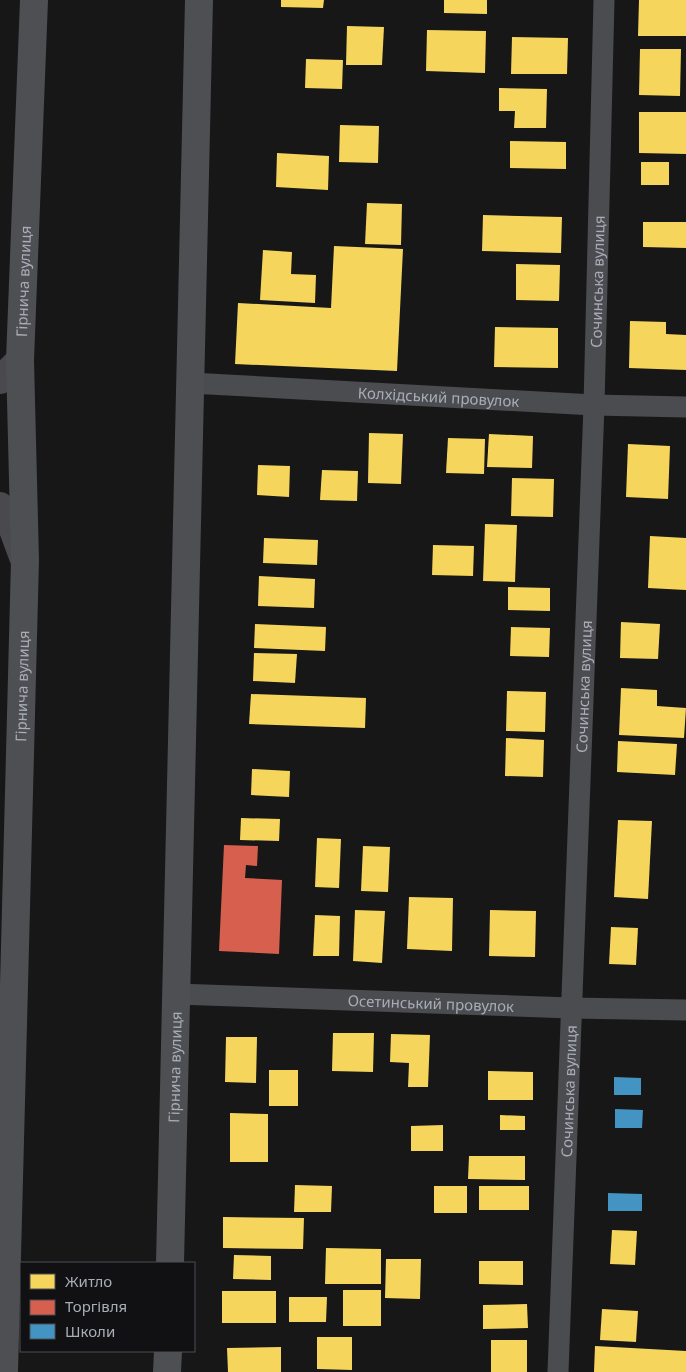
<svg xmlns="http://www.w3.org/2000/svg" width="686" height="1372" font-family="'Noto Sans',sans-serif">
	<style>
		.homes { fill: #f6d55c }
		.shops { fill: #d6604d }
		.schools { fill: #4393c3 }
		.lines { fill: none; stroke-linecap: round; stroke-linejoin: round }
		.street { stroke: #4b4c50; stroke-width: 21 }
		.secondary { stroke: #4a4a4e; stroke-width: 28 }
		.primary { stroke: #4d4f52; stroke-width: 28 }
		.labels { text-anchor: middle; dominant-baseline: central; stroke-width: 5; stroke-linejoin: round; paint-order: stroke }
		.street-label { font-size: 15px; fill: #a8adb8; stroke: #111113 }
	</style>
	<rect width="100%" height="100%" fill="#171717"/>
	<g class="homes">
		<polygon points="281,0 324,0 323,8 281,7"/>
		<polygon points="444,0 487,0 487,14 444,13"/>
		<polygon points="639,0 686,0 686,36 638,36"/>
		<polygon points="347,26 384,27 382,65 346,65"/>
		<polygon points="427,30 486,31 485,73 426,71"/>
		<polygon points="512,37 568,38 567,74 511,74"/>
		<polygon points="640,49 681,49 680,96 639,95"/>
		<polygon points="306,59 343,60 342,89 305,88"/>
		<polygon points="499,88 547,89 546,128 514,128 515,111 499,111"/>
		<polygon points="639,112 686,112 686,154 639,153"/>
		<polygon points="340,125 379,126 378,163 339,162"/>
		<polygon points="510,141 566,142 566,169 510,168"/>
		<polygon points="277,153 329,156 328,190 276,187"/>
		<rect x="641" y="162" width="28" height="23"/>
		<polygon points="367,203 402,204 401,245 365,244"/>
		<polygon points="483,215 562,217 561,253 482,251"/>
		<polygon points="643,222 686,222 686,248 643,247"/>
		<polygon points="334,246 403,249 397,371 235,364 238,303 331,308"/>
		<polygon points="263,250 292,252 291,274 316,275 315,303 260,300"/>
		<polygon points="516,264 560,265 559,301 516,300"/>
		<polygon points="630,321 666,322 666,334 686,335 686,370 629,368"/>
		<polygon points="495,327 558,328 558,368 494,367"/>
		<polygon points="369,433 403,434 401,484 368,483"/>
		<polygon points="489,434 533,436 532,468 487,467"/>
		<polygon points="448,438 485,439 484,474 446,473"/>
		<polygon points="628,444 670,446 668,499 626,497"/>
		<polygon points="258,465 290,466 289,497 257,495"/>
		<polygon points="322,470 358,471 357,501 320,500"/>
		<polygon points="512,478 554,479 553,517 511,516"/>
		<polygon points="485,524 517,525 515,582 483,581"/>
		<polygon points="650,536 686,538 686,590 648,588"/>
		<polygon points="264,538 318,540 317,565 263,563"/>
		<polygon points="433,545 474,546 473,576 432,575"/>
		<polygon points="259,576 315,579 314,608 258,606"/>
		<polygon points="508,587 550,588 550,611 508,610"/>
		<polygon points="621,622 660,624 658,659 620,658"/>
		<polygon points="255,624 326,627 325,651 254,648"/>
		<polygon points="511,627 550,628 549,657 510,656"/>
		<polygon points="254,653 297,654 295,683 253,681"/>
		<polygon points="621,688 657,690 657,706 686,708 684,738 619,735"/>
		<polygon points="507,691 546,692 545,732 506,731"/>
		<polygon points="251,694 366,698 365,728 249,724"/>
		<polygon points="506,738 544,740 543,777 505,776"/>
		<polygon points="618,741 677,744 675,775 617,772"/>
		<polygon points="252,769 290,771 289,797 251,795"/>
		<polygon points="241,818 280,819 279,841 240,840"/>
		<polygon points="618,820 652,821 648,899 614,897"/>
		<polygon points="317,838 341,839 339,888 315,887"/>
		<polygon points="363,846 390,847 388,892 361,891"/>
		<polygon points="409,897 453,898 452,951 407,949"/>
		<polygon points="355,910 385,911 382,963 353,961"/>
		<polygon points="490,910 536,911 535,957 489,956"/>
		<polygon points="315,915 340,916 339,956 313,956"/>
		<polygon points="611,927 638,928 636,965 609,964"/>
		<polygon points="333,1033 374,1033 373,1072 332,1071"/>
		<polygon points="391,1034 430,1035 428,1087 408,1087 409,1063 390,1062"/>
		<polygon points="226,1037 257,1037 256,1083 225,1082"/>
		<rect x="269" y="1070" width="29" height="36"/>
		<polygon points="488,1071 533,1072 533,1100 488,1100"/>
		<polygon points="230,1113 268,1114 268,1162 230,1162"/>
		<polygon points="500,1115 525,1116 525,1130 500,1130"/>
		<polygon points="443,1125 443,1151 411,1151 411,1126"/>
		<polygon points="469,1156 525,1156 525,1180 468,1179"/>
		<polygon points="295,1185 332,1186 331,1212 294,1212"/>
		<rect x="434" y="1186" width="33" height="27"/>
		<rect x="479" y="1186" width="50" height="24"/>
		<polygon points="223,1217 304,1218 303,1249 223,1248"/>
		<polygon points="612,1230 637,1231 635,1265 610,1264"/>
		<polygon points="326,1248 381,1249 381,1284 325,1284"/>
		<polygon points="234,1255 271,1256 271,1280 233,1279"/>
		<polygon points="386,1259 421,1259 420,1299 385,1298"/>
		<polygon points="479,1261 523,1261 523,1285 479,1284"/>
		<rect x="343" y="1290" width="38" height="36"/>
		<rect x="222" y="1291" width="54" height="32"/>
		<polygon points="289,1297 327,1297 326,1322 289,1322"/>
		<polygon points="527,1304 528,1328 483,1329 483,1305"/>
		<polygon points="602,1309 638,1311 636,1342 600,1340"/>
		<polygon points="317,1337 352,1337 352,1370 317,1369"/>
		<rect x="491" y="1340" width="36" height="32"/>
		<polygon points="595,1346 686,1351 686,1372 594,1372"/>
		<polygon points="281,1347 281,1372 228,1372 227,1348"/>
	</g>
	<polygon class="shops" points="224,845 258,846 257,866 246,865 245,878 282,880 279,954 219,951"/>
	<g class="schools">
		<polygon points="614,1077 641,1078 641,1095 614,1095"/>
		<polygon points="615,1109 643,1110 642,1128 615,1128"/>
		<polygon points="608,1193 642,1194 642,1211 608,1211"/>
	</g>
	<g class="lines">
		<g class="street">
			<path id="s1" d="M190,383L594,405L686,407"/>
			<path id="s2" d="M176,994L571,1008L686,1010"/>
			<path id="s3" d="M558,1372L594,405L604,0"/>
		</g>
		<g class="secondary">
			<polyline points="0,380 20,360"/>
			<polyline points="0,506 9,519 23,557"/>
		</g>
		<g class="primary">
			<path id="s4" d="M170,1263L199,0"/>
			<path id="s5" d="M4,1372L25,560L20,360L34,0"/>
			<polyline points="167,1372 168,1351"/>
		</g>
	</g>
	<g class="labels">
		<g class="street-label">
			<text stroke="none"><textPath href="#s5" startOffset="1091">Гірнича вулиця</textPath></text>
			<text stroke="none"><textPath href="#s3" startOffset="1091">Сочинська вулиця</textPath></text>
			<text stroke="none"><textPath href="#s1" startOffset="249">Колхідський провулок</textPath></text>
			<text stroke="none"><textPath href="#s5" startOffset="686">Гірнича вулиця</textPath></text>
			<text stroke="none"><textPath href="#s3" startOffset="686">Сочинська вулиця</textPath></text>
			<text stroke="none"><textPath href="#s2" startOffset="255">Осетинський провулок</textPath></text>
			<text stroke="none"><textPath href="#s4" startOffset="196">Гірнича вулиця</textPath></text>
			<text stroke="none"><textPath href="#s3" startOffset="281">Сочинська вулиця</textPath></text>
		</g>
	</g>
	<rect x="20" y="1262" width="175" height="90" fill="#111113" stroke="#4d4f55"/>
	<rect x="30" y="1274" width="25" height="15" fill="#f6d55c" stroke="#4d4f55"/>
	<text x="65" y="1287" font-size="15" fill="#a8adb8">Житло</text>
	<rect x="30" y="1300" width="25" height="15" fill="#d6604d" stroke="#4d4f55"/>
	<text x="65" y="1312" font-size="15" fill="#a8adb8">Торгівля</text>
	<rect x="30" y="1324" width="25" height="15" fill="#4393c3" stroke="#4d4f55"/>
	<text x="65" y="1337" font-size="15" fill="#a8adb8">Школи</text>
</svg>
